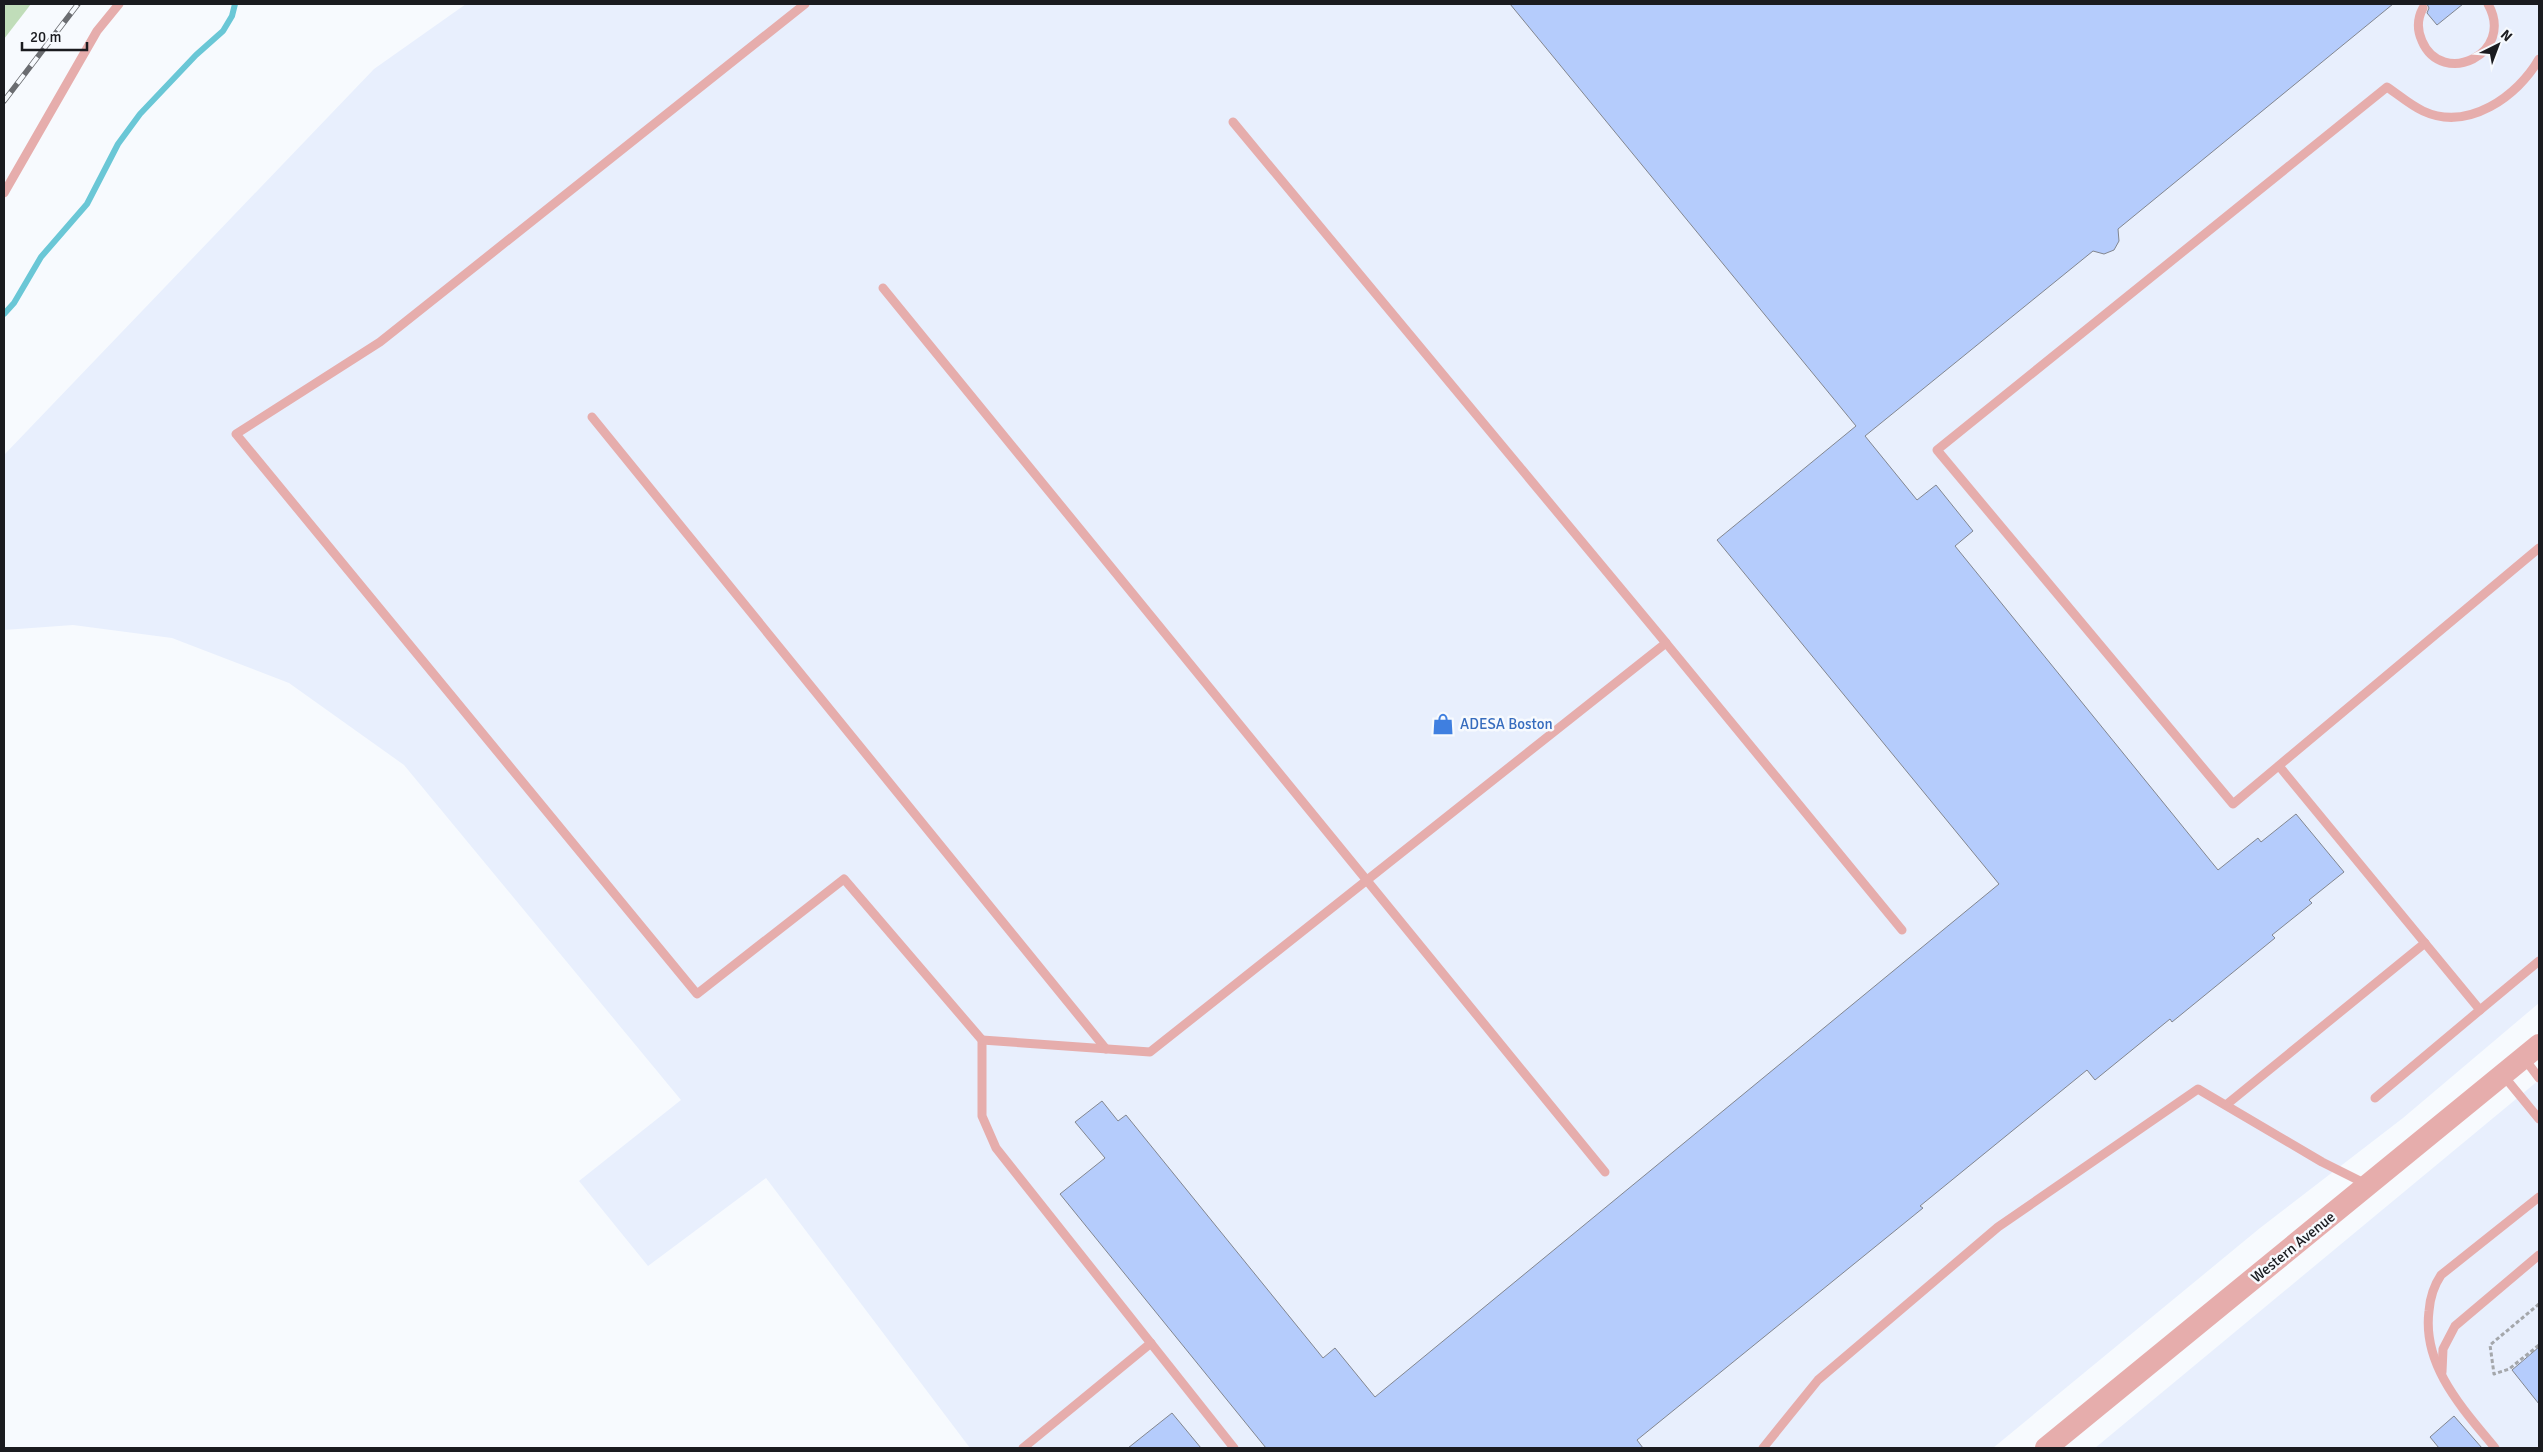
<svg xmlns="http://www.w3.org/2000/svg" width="2543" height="1452" font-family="Signika,sans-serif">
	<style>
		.built { fill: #e8effd }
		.green { fill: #c0ddb9 }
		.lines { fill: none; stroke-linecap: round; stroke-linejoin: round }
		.stream { stroke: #6ac7d6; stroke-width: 6 }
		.building { fill: #b5ccfc; stroke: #82868f }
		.path { stroke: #a4a7ab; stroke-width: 3; stroke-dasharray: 4 2.5; stroke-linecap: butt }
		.service { stroke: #e6adac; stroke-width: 9 }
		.tertiary { stroke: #e6adac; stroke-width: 22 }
		.rail-casing { stroke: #6b6d71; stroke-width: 5.5 }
		.rail { stroke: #f7fafe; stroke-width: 4; stroke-dasharray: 11; stroke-linecap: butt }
		.labels { text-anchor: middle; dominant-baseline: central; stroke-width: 5; stroke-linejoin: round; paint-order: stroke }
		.shop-label { font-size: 15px; fill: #366cbe; stroke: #f7fafe; text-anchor: start }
		.street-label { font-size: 15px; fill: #1a1b1f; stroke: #f7fafe }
	</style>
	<rect width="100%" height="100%" fill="#f7fafe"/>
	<g class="built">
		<polygon points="466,4 2539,4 2539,1003 2403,1118 2260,1228 1993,1448 970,1448 766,1178 648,1266 579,1181 681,1100 404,765 289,683 172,638 73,625 4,630 4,455 374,69"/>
		<polygon points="2539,1080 2539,1448 2095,1448"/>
	</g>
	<polygon class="green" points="4,4 31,4 4,39"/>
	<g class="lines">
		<polyline class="stream" points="4,314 14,303 41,257 87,204 118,144 140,114 196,55 223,31 232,16 235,4"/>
	</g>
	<g class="building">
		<polygon points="1510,4 2393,4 2118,229 2119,241 2114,250 2104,254 2093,251 1865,436 1917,500 1936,485 1973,531 1955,546 2218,870 2258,838 2261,842 2296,814 2344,872 2309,900 2312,903 2272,935 2275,938 2172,1022 2170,1019 2095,1080 2087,1070 1920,1206 1923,1208 1637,1440 1643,1448 1266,1448 1060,1194 1105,1158 1075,1122 1102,1101 1118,1121 1126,1115 1323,1358 1335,1348 1375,1397 1999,884 1717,540 1856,426"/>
		<polygon points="2427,4 2463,4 2437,25 2427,13 2429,8"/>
		<polygon points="2539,1347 2539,1404 2512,1370"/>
		<polygon points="1172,1413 1201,1448 1128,1448"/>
		<polygon points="2454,1416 2482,1448 2439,1448 2430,1437"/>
	</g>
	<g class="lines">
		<polyline class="path" points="2539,1304 2490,1345 2494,1374 2509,1369 2539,1345"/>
		<g class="service">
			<polyline points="805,4 380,342 236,434 697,994 844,879 982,1040 982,1116 996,1148 1234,1448"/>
			<path d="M2423,8C2417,19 2417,30 2422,41C2442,88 2516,54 2488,4"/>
			<path d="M2539,59C2518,96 2468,132 2423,111C2410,105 2399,95 2387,87L1937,450L2233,804L2539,548"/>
			<polyline points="4,193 97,31 119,4"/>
			<polyline points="883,288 1605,1172"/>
			<polyline points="592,417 1106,1049"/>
			<polyline points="1666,643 1902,930"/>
			<polyline points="2279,766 2480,1010 2539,961"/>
			<polyline points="982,1040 1150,1052 1666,643 1233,122"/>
			<polyline points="2524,1058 2539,1078"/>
			<polyline points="2503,1075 2539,1119"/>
			<polyline points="2375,1098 2480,1010"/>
			<polyline points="2226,1105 2425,943"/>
			<polyline points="2442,1372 2443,1349 2455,1326 2539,1255"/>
			<polyline points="1023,1448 1151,1343"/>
			<polyline points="1763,1448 1818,1380 1998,1227 2198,1089 2322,1162 2366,1184"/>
			<path d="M2495,1448C2463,1409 2422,1366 2429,1311C2430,1297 2433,1287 2441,1275L2539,1197"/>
		</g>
		<polyline class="tertiary" points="2046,1448 2539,1045"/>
		<g class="rail-casing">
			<polyline id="rail" points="4,101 78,4"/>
		</g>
		<use href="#rail" class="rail"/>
	</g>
	<defs>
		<g id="shop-bare" transform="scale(1.725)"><path d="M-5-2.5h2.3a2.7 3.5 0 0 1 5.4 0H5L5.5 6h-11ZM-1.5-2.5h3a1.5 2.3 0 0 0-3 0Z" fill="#3f7fe0" stroke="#f7fafe" stroke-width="2.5" paint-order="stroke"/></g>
	</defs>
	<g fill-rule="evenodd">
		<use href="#shop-bare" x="1443" y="724"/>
	</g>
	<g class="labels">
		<g class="shop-label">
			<text x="1460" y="724">ADESA Boston</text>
		</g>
		<g class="street-label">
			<text transform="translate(2293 1247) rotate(-39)">Western Avenue</text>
		</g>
	</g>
	<rect width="2543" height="1452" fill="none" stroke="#1a1b1f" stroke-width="10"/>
	<g transform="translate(2498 45) rotate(42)" stroke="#f7fafe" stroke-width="4" paint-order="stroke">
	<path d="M0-4L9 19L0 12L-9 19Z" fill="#1a1b1f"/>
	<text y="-8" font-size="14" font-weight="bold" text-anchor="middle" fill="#1a1b1f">N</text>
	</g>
	<path d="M22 42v8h65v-8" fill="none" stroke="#1a1b1f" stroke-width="2.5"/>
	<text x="30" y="42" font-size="15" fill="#1a1b1f" stroke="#f7fafe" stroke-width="4" paint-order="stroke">20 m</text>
</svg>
